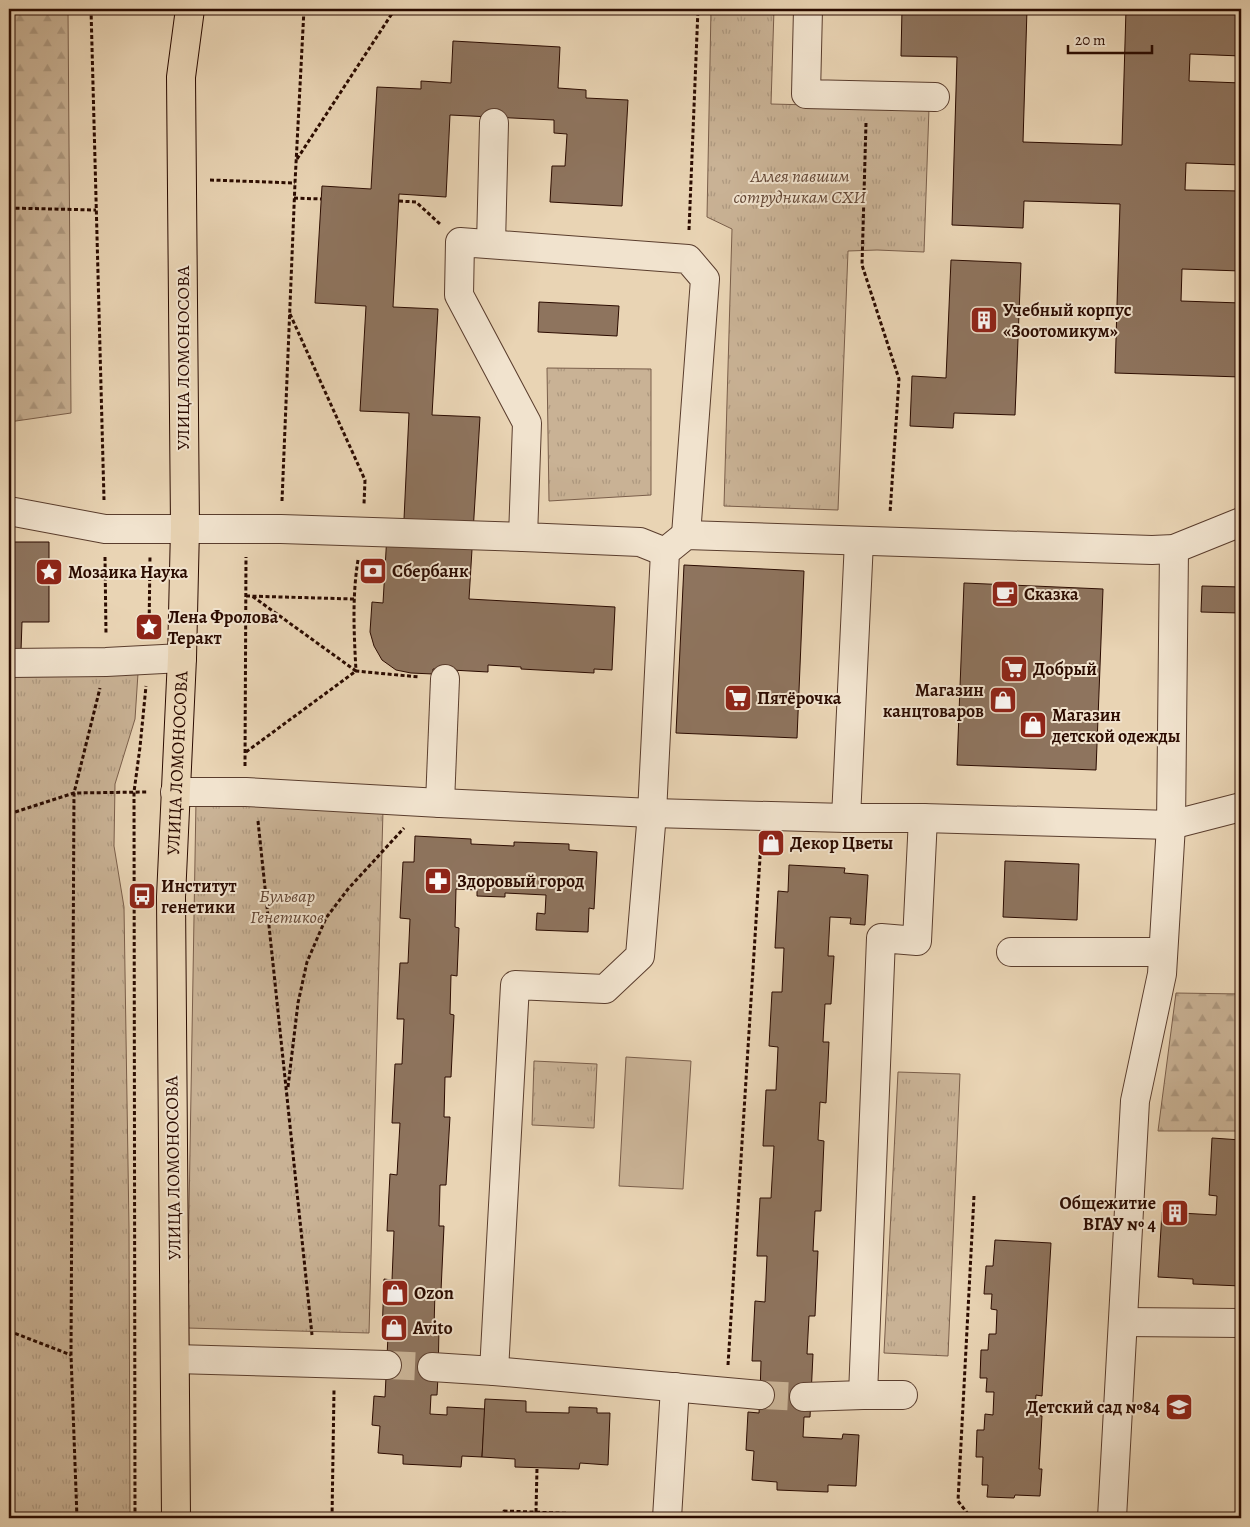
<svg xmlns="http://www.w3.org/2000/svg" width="1250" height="1527" font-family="Alegreya,serif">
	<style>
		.forest { fill: url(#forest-firs); stroke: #7a5e4a }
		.park { fill: url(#park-tufts); stroke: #7a5e4a }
		.pitch { fill: #c9b295; stroke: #7a5e4a }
		.building { fill: #8e745e; stroke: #2b0b00 }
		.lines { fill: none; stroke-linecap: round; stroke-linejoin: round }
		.minor-tunnel { stroke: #ccb699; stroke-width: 28; stroke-dasharray: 28 14; stroke-linecap: butt }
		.minor-casing { stroke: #5a3d2d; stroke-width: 30 }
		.major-casing { stroke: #2b0b00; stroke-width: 30 }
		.path { stroke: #2b0b00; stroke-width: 3; stroke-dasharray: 4 2.5; stroke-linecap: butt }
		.minor { stroke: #f1e3ce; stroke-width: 28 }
		.major { stroke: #e9d4b4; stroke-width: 28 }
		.labels { text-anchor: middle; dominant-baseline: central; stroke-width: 4; stroke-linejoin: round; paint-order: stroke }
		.park-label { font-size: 18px; font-style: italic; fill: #624534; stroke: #f1e3ce }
		.poi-label { font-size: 18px; font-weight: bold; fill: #2b0b00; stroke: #f1e3ce; text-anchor: start }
		.street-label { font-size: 18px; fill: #2b0b00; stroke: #f1e3ce }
	</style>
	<defs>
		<pattern id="forest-firs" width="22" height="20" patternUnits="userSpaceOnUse" patternTransform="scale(1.25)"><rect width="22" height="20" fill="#c9b295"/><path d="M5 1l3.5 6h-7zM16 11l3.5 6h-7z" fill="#ad987f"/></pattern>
		<pattern id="park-tufts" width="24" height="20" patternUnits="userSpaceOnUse" patternTransform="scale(1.25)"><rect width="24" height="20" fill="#c9b295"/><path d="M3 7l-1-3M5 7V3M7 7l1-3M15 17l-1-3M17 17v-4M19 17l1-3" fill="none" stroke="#ad987f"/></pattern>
	</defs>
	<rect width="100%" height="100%" fill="#e9d4b4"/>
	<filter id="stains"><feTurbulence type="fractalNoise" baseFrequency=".004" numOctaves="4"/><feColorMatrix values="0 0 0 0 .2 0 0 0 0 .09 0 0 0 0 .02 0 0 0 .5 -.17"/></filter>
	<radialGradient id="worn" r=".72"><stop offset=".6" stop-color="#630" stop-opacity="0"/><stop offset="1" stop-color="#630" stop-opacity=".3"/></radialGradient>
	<g class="forest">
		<polygon points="9,9 68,9 71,413 9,422"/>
		<polygon points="1176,993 1241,994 1241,1131 1158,1131"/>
	</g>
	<g class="park">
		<polygon points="711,9 774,9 771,104 929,108 924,252 877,250 848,251 838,510 724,506 732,229 707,217"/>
		<polygon points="547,368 651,369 651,495 549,501"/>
		<polygon points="9,657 139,658 135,719 115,784 114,846 124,907 129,1228 130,1518 9,1518"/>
		<polygon points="196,800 383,810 369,1333 187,1328"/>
		<polygon points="534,1061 597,1064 594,1128 532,1125"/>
		<polygon points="898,1072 960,1074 948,1356 884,1353"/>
	</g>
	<polygon class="pitch" points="626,1057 691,1061 683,1189 619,1186"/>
	<g class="building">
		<polygon points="902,9 1027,9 1023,142 1122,145 1126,9 1241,9 1241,56 1190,54 1189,81 1241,83 1241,165 1186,163 1185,190 1241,191 1241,271 1182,269 1181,301 1241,303 1241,377 1115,373 1120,204 1024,201 1023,228 952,225 957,57 901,56"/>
		<polygon points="453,41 560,47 558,88 586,90 586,98 628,100 622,206 550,202 552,166 565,166 567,134 554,133 554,120 450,115 446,197 399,194 393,307 438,309 432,415 480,417 469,599 615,607 612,670 594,669 594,673 521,669 521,667 488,665 488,672 433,669 433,674 411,673 396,670 382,660 374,646 370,632 372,602 383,603 387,534 424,536 425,520 404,519 409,413 360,411 366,306 315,303 322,186 371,189 377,87 421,89 421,81 451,83"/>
		<polygon points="951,260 1021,263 1015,415 954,413 953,428 910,426 912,376 946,378"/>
		<polygon points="539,302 619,306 617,336 538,332"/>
		<polygon points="9,542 49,542 49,622 22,622 21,651 9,651"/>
		<polygon points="684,565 804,571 797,738 676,733"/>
		<polygon points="964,583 1103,589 1096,770 957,765"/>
		<polygon points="1202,586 1241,587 1240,613 1201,612"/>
		<polygon points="415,836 471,839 471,844 514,846 514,842 569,844 569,850 597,852 594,909 589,908 588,932 536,930 537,913 545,914 546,895 505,893 505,897 477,896 477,890 456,889 455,927 459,928 457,976 451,975 450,1014 454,1015 451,1077 445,1077 444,1117 450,1117 446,1185 440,1185 439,1226 444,1226 441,1291 435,1291 434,1328 439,1328 438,1377 437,1395 431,1395 430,1414 447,1415 447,1407 485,1409 482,1457 462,1456 461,1467 403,1464 403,1455 378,1453 380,1426 372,1425 374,1396 385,1397 388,1336 382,1335 384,1279 392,1280 394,1231 387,1231 390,1174 397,1175 400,1123 392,1123 395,1064 402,1064 404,1019 397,1019 400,963 408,963 410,919 400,918 403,862 414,862"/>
		<polygon points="1005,861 1079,864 1077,920 1003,917"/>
		<polygon points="789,865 845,868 844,873 868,875 865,925 850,924 851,918 830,917 828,956 834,956 831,1004 825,1004 823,1042 829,1042 826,1103 820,1102 818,1140 824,1141 821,1211 815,1211 813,1251 818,1251 815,1316 809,1316 807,1354 813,1354 810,1417 804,1417 803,1437 842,1439 843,1434 859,1435 856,1486 828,1485 828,1492 777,1490 777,1482 752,1480 754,1451 746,1450 748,1412 759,1413 760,1395 761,1361 752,1361 755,1301 765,1302 767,1256 757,1256 760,1198 771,1198 774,1146 763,1146 766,1090 776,1090 778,1047 769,1046 772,992 782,992 784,948 775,948 778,891 788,892"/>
		<polygon points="1212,1138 1241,1140 1241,1286 1193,1284 1193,1279 1158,1277 1162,1212 1216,1215 1217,1196 1209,1195"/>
		<polygon points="995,1240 1051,1243 1042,1396 1036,1395 1034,1415 1042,1416 1039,1469 1042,1469 1040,1496 1015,1495 1014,1498 987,1497 988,1485 982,1485 983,1457 976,1457 977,1430 984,1430 985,1414 993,1415 994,1392 986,1392 987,1378 980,1378 981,1350 988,1350 989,1334 996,1334 997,1310 991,1309 992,1294 984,1294 986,1266 993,1266"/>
		<polygon points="485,1399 526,1401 526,1412 569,1413 569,1407 597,1408 597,1413 610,1413 608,1465 580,1463 579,1469 515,1467 515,1459 482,1457"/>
	</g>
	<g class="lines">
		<g class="minor-tunnel">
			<polyline points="387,1365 432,1367"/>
			<polyline points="760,1395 804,1397"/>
		</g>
		<g class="minor-casing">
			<g id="minor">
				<polyline points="808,9 806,94 935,97"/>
				<polyline points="491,244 494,123"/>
				<polyline points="9,511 105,529 281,529 523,537"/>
				<polyline points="665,552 640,542 523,537 527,423 459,295 460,242 688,259 705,279 686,535"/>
				<polyline points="9,663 106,662 182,658"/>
				<polyline points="175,792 246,792 440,803 652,813 846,818 923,818 1171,825 1241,807"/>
				<polyline points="440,803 445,679"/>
				<polyline points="846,818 859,541"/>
				<polyline points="1011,952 1163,952"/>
				<polyline points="1123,1322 1241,1323"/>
				<polyline points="175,1359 387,1365"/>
				<polyline points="432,1367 494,1371 760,1395"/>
				<polyline points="494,1371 515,985 605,989 640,956 652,813 665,552 686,535 1152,550 1174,549 1241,522"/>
				<polyline points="863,1395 903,1395"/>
				<polyline points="804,1397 863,1395 881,938 917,941 923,818"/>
				<polyline points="667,1518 675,1387"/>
				<polyline points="1112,1518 1135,1101 1162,974 1171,825 1174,549"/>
			</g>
		</g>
		<g class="major-casing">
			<g id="major">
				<path id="s1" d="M176,1518L171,897L182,658L185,528L181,77L190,9"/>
			</g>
		</g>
		<g class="path">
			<polyline points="91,9 104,500"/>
			<polyline points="866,123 862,265 899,379 890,513"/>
			<polyline points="297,159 395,9"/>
			<polyline points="210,180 295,183"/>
			<polyline points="294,198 321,199"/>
			<polyline points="399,201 416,202 440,224"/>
			<polyline points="9,208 96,210"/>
			<polyline points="689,230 698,9"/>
			<polyline points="290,314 365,480 364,504"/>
			<polyline points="282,501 295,183 304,9"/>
			<polyline points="105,557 106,635"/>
			<path d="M358,560C352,597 354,634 356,671L419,677"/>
			<polyline points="246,596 354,599"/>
			<polyline points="149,633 150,556"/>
			<polyline points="246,752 356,671 252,596"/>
			<polyline points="245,766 246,557"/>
			<polyline points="9,814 74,793 147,792"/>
			<polyline points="258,821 312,1335"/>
			<polyline points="288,1087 298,1003 307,962 326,918 348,889 404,828"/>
			<polyline points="974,1196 958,1501 968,1514 975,1518"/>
			<polyline points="9,1331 71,1355"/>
			<polyline points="728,1365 761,842"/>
			<polyline points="536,1512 537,1468"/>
			<polyline points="77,1518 71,1355 74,793 100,688"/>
			<polyline points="135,1518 134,792 140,747 146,686"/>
			<polyline points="332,1518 334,1390"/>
			<polyline points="504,1518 504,1511 639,1516"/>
		</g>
		<use href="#minor" class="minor"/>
		<use href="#major" class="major"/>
	</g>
	<defs>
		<g id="building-square" transform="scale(1.4375)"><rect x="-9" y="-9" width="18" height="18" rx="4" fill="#8f2418" stroke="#f1e3ce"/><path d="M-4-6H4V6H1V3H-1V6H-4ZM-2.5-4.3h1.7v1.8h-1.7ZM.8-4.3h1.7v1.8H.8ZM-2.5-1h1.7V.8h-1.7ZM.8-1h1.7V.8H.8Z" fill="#fff"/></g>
		<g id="bank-square" transform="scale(1.4375)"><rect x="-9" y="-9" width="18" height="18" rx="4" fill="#8f2418" stroke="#f1e3ce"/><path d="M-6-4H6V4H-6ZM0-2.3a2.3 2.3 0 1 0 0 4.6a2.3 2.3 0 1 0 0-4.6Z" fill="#fff"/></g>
		<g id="sight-square" transform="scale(1.4375)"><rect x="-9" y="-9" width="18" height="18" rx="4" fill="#8f2418" stroke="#f1e3ce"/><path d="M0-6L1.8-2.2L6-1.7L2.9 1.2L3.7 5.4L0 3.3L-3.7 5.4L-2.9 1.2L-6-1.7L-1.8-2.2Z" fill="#fff"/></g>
		<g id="cafe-square" transform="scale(1.4375)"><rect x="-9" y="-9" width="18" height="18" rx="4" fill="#8f2418" stroke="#f1e3ce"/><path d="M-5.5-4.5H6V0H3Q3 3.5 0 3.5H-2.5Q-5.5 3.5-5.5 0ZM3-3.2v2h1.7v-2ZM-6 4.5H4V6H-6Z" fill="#fff"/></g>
		<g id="supermarket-square" transform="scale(1.4375)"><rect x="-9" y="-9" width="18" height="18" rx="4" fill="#8f2418" stroke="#f1e3ce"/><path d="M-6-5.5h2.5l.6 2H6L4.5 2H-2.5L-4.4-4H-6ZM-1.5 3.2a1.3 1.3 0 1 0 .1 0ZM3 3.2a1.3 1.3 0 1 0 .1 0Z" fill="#fff"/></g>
		<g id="shop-square" transform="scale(1.4375)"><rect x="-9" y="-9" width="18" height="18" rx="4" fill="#8f2418" stroke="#f1e3ce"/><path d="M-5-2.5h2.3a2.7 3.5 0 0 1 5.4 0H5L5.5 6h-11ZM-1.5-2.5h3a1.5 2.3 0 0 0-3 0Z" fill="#fff"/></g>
		<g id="pharmacy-square" transform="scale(1.4375)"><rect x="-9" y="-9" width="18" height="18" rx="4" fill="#8f2418" stroke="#f1e3ce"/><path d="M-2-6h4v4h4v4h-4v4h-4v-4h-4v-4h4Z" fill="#fff"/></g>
		<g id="bus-square" transform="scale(1.4375)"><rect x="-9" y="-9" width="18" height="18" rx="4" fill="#8f2418" stroke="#f1e3ce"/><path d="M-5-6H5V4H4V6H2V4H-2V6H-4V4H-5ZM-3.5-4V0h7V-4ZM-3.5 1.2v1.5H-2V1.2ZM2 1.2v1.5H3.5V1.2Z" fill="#fff"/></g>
		<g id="school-square" transform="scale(1.4375)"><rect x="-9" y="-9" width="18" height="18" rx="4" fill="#8f2418" stroke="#f1e3ce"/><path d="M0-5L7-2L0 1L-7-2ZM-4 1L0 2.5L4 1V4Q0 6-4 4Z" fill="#fff"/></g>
	</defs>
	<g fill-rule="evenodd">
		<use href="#building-square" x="984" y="320"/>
		<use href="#bank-square" x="373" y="571"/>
		<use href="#sight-square" x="49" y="572"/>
		<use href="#cafe-square" x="1005" y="594"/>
		<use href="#sight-square" x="149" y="627"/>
		<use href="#supermarket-square" x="1014" y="669"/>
		<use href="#supermarket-square" x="738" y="698"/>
		<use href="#shop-square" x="1003" y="700"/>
		<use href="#shop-square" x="1033" y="725"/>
		<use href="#shop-square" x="771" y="843"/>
		<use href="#pharmacy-square" x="438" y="881"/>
		<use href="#bus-square" x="142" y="896"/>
		<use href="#building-square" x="1175" y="1213"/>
		<use href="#shop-square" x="395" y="1293"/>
		<use href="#shop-square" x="394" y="1328"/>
		<use href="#school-square" x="1179" y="1407"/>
	</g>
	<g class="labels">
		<g class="park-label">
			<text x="800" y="176">Аллея павшим<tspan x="800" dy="21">сотрудникам СХИ</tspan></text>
			<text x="287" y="896">Бульвар<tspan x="287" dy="21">Генетиков</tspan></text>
		</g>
		<g class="poi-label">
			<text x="1003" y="310">Учебный корпус<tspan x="1003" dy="21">«Зоотомикум»</tspan></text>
			<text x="392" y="571">Сбербанк</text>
			<text x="68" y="572">Мозаика Наука</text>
			<text x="1024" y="594">Сказка</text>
			<text x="168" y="617">Лена Фролова<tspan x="168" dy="21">Теракт</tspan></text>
			<text x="1033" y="669">Добрый</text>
			<text x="984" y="690" text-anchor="end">Магазин<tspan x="984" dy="21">канцтоваров</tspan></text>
			<text x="757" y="698">Пятёрочка</text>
			<text x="1052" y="715">Магазин<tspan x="1052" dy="21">детской одежды</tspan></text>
			<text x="790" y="843">Декор Цветы</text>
			<text x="457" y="881">Здоровый город</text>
			<text x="161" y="886">Институт<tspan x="161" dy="21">генетики</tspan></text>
			<text x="1156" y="1203" text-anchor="end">Общежитие<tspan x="1156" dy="21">ВГАУ № 4</tspan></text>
			<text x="414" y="1293">Ozon</text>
			<text x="413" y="1328">Avito</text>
			<text x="1160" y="1407" text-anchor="end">Детский сад №84</text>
		</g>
		<g class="street-label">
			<text transform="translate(183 358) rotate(-90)">УЛИЦА ЛОМОНОСОВА</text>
			<text stroke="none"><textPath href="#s1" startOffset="755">УЛИЦА ЛОМОНОСОВА</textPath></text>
			<text transform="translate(173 1168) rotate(-91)">УЛИЦА ЛОМОНОСОВА</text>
		</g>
	</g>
	<rect width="1250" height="1527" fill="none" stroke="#e9d4b4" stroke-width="30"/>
	<rect x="10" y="10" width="1230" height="1507" fill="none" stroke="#2b0b00" stroke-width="2.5"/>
	<rect x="15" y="15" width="1220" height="1497" fill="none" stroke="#2b0b00"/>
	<path d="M1068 45v8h84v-8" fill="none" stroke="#2b0b00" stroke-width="2.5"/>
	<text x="1075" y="45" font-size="15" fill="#2b0b00" stroke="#f1e3ce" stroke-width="4" paint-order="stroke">20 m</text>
	<rect width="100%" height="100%" filter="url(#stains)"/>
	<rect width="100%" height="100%" fill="url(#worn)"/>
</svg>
